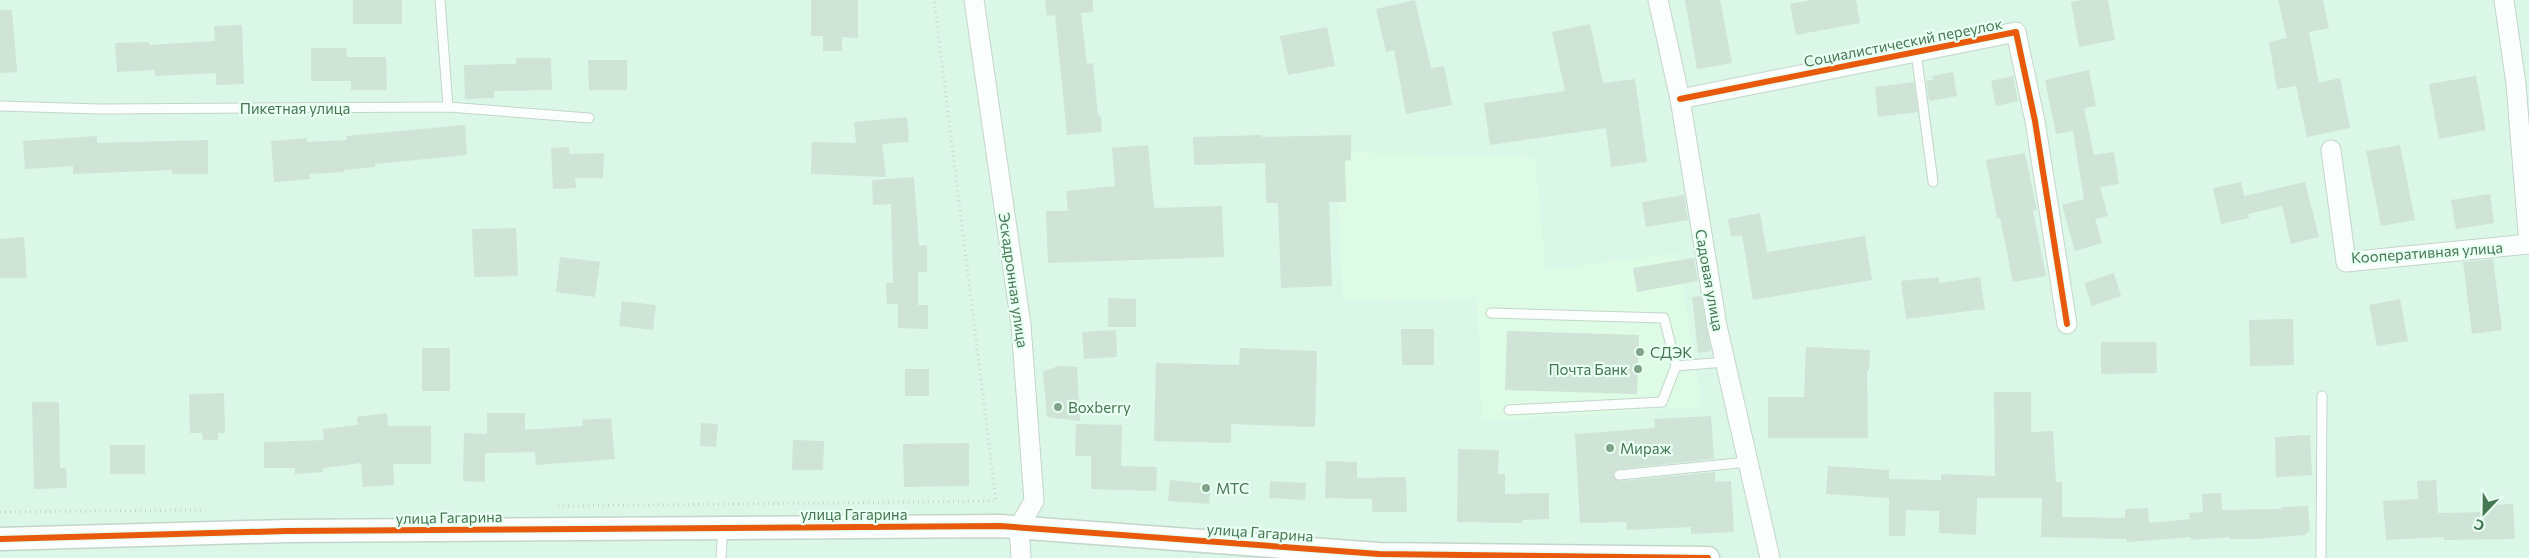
<svg xmlns="http://www.w3.org/2000/svg" width="2529" height="558" font-family="Commissioner,sans-serif">
	<style>
		.residential { fill: #dbf7e8 }
		.commercial { fill: #ddfbe5 }
		.building { fill: #cfe3d6 }
		.lines { fill: none; stroke-linecap: round; stroke-linejoin: round }
		.service-casing { stroke: #c3d6c9; stroke-width: 11 }
		.minor-casing { stroke: #c3d6c9; stroke-width: 21 }
		.tertiary-casing { stroke: #c3d6c9; stroke-width: 25 }
		.path { stroke: #c9d8cc; stroke-width: 3; stroke-dasharray: 1 4; stroke-linecap: butt }
		.service { stroke: #fbfefd; stroke-width: 9 }
		.minor { stroke: #fbfefd; stroke-width: 19 }
		.tertiary { stroke: #fbfefd; stroke-width: 22 }
		.cycleway-casing { stroke: #e9fff4; stroke-width: 9 }
		.cycleway { stroke: #e8590c; stroke-width: 6 }
		.poi-dot { fill: #7fa389; stroke: #e9fff4; stroke-width: 2 }
		.labels { text-anchor: middle; dominant-baseline: central; stroke-width: 4.5; stroke-linejoin: round; paint-order: stroke }
		.street-label { font-size: 15px; fill: #477652; stroke: #e9fff4 }
		.poi-label { font-size: 15px; fill: #477652; stroke: #e9fff4; text-anchor: start }
	</style>
	<rect width="100%" height="100%" fill="#e7f7ef"/>
	<rect class="residential" x="0" y="0" width="2529" height="558"/>
	<polygon class="commercial" points="1335,152 1535,158 1546,270 1677,253 1702,407 1482,421 1477,298 1343,299"/>
	<g class="building">
		<rect x="353" y="0" width="49" height="24"/>
		<polygon points="811,0 858,0 858,38 842,37 842,51 823,51 823,36 811,36"/>
		<polygon points="1045,0 1093,0 1093,12 1081,13 1087,64 1093,63 1098,116 1101,115 1102,132 1067,135 1055,15 1047,16"/>
		<polygon points="1415,0 1431,68 1444,66 1452,105 1406,114 1394,50 1386,52 1376,9"/>
		<polygon points="1685,0 1720,0 1732,63 1697,69"/>
		<polygon points="1812,0 1856,0 1860,23 1796,35 1790,4"/>
		<polygon points="2083,0 2108,0 2115,40 2079,47 2071,2"/>
		<polygon points="2278,0 2323,0 2329,28 2309,32 2319,83 2340,78 2350,128 2307,137 2296,86 2277,89 2269,42 2287,38"/>
		<polygon points="0,10 12,10 17,72 0,73"/>
		<polygon points="1590,24 1603,83 1635,79 1647,162 1611,167 1606,128 1490,145 1484,103 1565,91 1552,32"/>
		<polygon points="242,25 244,84 216,85 216,73 155,76 155,70 117,72 115,43 149,42 149,45 215,41 214,26"/>
		<polygon points="1327,27 1335,66 1288,75 1280,36"/>
		<polygon points="311,48 346,48 347,57 386,57 387,90 351,90 351,81 311,81"/>
		<polygon points="516,58 551,58 552,90 494,91 494,98 465,99 464,65 516,64"/>
		<polygon points="588,60 627,60 627,90 589,90"/>
		<polygon points="2089,70 2096,106 2084,108 2094,155 2114,152 2119,184 2100,187 2108,216 2095,219 2102,243 2075,251 2062,205 2084,199 2073,131 2056,134 2045,80"/>
		<polygon points="1953,72 1957,96 1929,101 1926,81 1933,80 1932,76"/>
		<polygon points="2013,76 2018,101 1996,106 1991,81"/>
		<polygon points="2476,76 2486,130 2439,139 2429,84"/>
		<polygon points="1914,82 1918,112 1878,117 1875,87"/>
		<polygon points="907,117 909,142 882,144 886,177 811,174 812,142 856,143 854,122"/>
		<polygon points="465,125 467,155 375,164 375,167 344,170 344,172 309,174 310,179 274,182 271,141 307,138 307,142 347,140 346,136"/>
		<polygon points="1262,135 1262,137 1351,135 1351,160 1345,161 1346,202 1329,202 1332,286 1281,288 1278,203 1266,203 1265,163 1194,165 1193,137"/>
		<polygon points="97,136 97,143 208,140 208,174 172,174 172,170 73,174 73,166 25,169 23,141"/>
		<polygon points="1148,145 1154,208 1222,206 1224,257 1048,263 1046,211 1068,211 1066,191 1115,186 1112,148"/>
		<polygon points="2400,145 2415,220 2381,226 2366,151"/>
		<polygon points="569,147 569,154 604,153 603,178 575,178 576,188 553,189 551,148"/>
		<polygon points="2025,153 2037,210 2033,211 2046,276 2013,282 2000,218 1997,218 1986,160"/>
		<polygon points="914,177 919,246 927,245 927,272 918,272 918,305 928,305 928,329 898,328 898,304 887,304 886,283 893,283 891,204 873,205 872,180"/>
		<polygon points="2241,182 2244,196 2305,182 2319,237 2291,244 2282,206 2248,214 2249,218 2221,224 2213,188"/>
		<polygon points="2490,194 2494,223 2456,229 2451,200"/>
		<polygon points="1684,195 1688,220 1646,227 1642,202"/>
		<polygon points="1760,213 1767,252 1865,236 1872,280 1753,300 1742,235 1731,237 1728,219"/>
		<polygon points="516,228 518,276 474,277 472,229"/>
		<polygon points="24,237 27,278 0,278 0,239"/>
		<polygon points="560,257 600,262 595,297 556,292"/>
		<polygon points="1694,258 1698,281 1637,292 1633,268"/>
		<polygon points="2493,259 2502,330 2472,334 2463,262"/>
		<polygon points="2114,273 2121,296 2092,306 2084,283"/>
		<polygon points="1939,277 1939,283 1980,277 1985,309 1906,319 1901,281"/>
		<polygon points="1701,296 1711,351 1698,353 1692,297"/>
		<polygon points="1108,298 1136,299 1136,327 1108,327"/>
		<polygon points="2400,299 2408,341 2377,346 2369,305"/>
		<polygon points="622,301 656,305 653,330 619,326"/>
		<polygon points="2293,319 2294,365 2250,366 2249,320"/>
		<polygon points="1401,329 1434,329 1434,365 1402,365"/>
		<polygon points="1116,330 1117,357 1084,359 1082,332"/>
		<polygon points="1507,331 1639,335 1637,394 1505,390"/>
		<polygon points="2101,342 2156,342 2157,373 2101,374"/>
		<polygon points="1806,347 1870,350 1869,371 1867,371 1868,438 1768,438 1768,397 1804,397"/>
		<rect x="422" y="348" width="28" height="43"/>
		<polygon points="1240,348 1317,351 1315,427 1231,424 1231,443 1154,441 1156,363 1239,365"/>
		<polygon points="1059,366 1077,367 1080,421 1047,417 1043,371"/>
		<rect x="905" y="369" width="24" height="27"/>
		<polygon points="1994,392 2031,392 2031,432 2053,431 2056,482 2062,482 2062,517 2125,518 2125,509 2148,508 2149,523 2190,519 2189,513 2203,512 2202,494 2221,493 2222,510 2281,509 2281,507 2308,506 2310,530 2305,535 2254,539 2230,539 2230,537 2191,540 2191,537 2127,542 2127,539 2041,537 2042,498 1977,498 1976,535 1939,533 1939,511 1906,510 1905,536 1889,536 1889,498 1826,494 1828,466 1889,470 1889,479 1941,480 1941,474 1995,476"/>
		<polygon points="224,393 225,433 218,433 218,440 203,440 202,433 190,433 189,394"/>
		<polygon points="32,402 59,402 60,468 66,468 67,488 34,489"/>
		<polygon points="387,413 388,426 431,426 431,464 393,464 394,485 363,487 361,463 323,468 323,472 295,474 295,468 264,468 264,442 324,440 323,429 358,425 357,417"/>
		<polygon points="487,413 525,413 525,430 583,426 582,420 611,418 615,459 536,465 535,452 485,453 485,482 463,481 464,433 487,434"/>
		<polygon points="1711,416 1714,459 1618,469 1614,472 1613,476 1620,481 1715,472 1715,482 1731,481 1734,532 1691,534 1691,527 1627,530 1626,522 1580,523 1575,434 1655,428 1654,419"/>
		<polygon points="701,423 718,424 716,447 700,446"/>
		<polygon points="1076,424 1122,425 1121,466 1157,467 1156,491 1091,489 1091,456 1075,456"/>
		<polygon points="2310,435 2312,475 2276,477 2275,437"/>
		<polygon points="793,440 824,441 823,470 792,470"/>
		<polygon points="969,443 969,486 904,487 903,444"/>
		<rect x="110" y="445" width="35" height="29"/>
		<polygon points="1458,449 1499,450 1498,474 1505,474 1505,494 1549,493 1549,519 1522,520 1522,523 1457,522"/>
		<polygon points="1326,461 1357,462 1357,478 1406,477 1407,512 1372,512 1372,499 1325,498"/>
		<polygon points="1170,480 1211,484 1209,504 1168,501"/>
		<polygon points="2436,480 2438,513 2487,512 2487,505 2513,504 2515,539 2444,540 2444,537 2386,540 2383,501 2418,499 2417,481"/>
		<polygon points="1270,481 1306,483 1305,500 1269,498"/>
	</g>
	<g class="lines">
		<g class="service-casing">
			<g id="service">
				<polyline points="440,0 448,107"/>
				<polyline points="1916,52 1933,182"/>
				<polyline points="0,106 100,109 448,107 589,118"/>
				<polyline points="1491,313 1664,318 1676,366 1725,362"/>
				<polyline points="1509,410 1662,402 1676,366"/>
				<polyline points="1619,475 1748,462"/>
				<polyline points="721,558 723,528"/>
				<polyline points="2321,558 2322,396"/>
			</g>
		</g>
		<g class="minor-casing">
			<g id="minor">
				<polyline points="974,0 1021,325 1034,501 1019,527 1021,558"/>
				<polyline points="1658,0 1680,99 1717,326 1770,558"/>
				<polyline points="2504,0 2516,84 2529,244"/>
				<polyline points="1680,99 2016,32 2035,121 2067,324"/>
				<polyline points="2331,150 2346,262 2529,244"/>
			</g>
		</g>
		<g class="tertiary-casing">
			<polyline id="tertiary" points="0,539 286,531 1000,526 1379,554 1708,558"/>
		</g>
		<g class="path">
			<polyline points="558,506 996,501 934,0"/>
			<polyline points="0,512 204,510"/>
		</g>
		<use href="#service" class="service"/>
		<use href="#minor" class="minor"/>
		<use href="#tertiary" class="tertiary"/>
		<g class="cycleway-casing">
			<g id="cycleway">
				<polyline points="1680,99 2016,32 2035,121 2067,324"/>
				<polyline points="0,539 286,531 1000,526 1379,554 1708,558"/>
			</g>
		</g>
		<use href="#cycleway" class="cycleway"/>
	</g>
	<g class="poi-dot">
		<circle cx="1640" cy="352" r="5"/>
		<circle cx="1638" cy="369" r="5"/>
		<circle cx="1058" cy="407" r="5"/>
		<circle cx="1610" cy="448" r="5"/>
		<circle cx="1206" cy="488" r="5"/>
	</g>
	<g class="labels">
		<g class="street-label">
			<text transform="translate(1903 42) rotate(-11)">Социалистический переулок</text>
			<text x="295" y="108">Пикетная улица</text>
			<text transform="translate(2427 252) rotate(-4)">Кооперативная улица</text>
			<text transform="translate(1014 280) rotate(82)">Эскадронная улица</text>
			<text transform="translate(1710 280) rotate(80)">Садовая улица</text>
			<text x="854" y="514">улица Гагарина</text>
			<text transform="translate(449 517) rotate(-1)">улица Гагарина</text>
			<text transform="translate(1260 532) rotate(4)">улица Гагарина</text>
		</g>
		<g class="poi-label">
			<text x="1650" y="352">СДЭК</text>
			<text x="1628" y="369" text-anchor="end">Почта Банк</text>
			<text x="1068" y="407">Boxberry</text>
			<text x="1620" y="448">Мираж</text>
			<text x="1216" y="488">МТС</text>
		</g>
	</g>
	<g transform="translate(2484 513) rotate(202)" stroke="#e9fff4" stroke-width="4" paint-order="stroke">
	<path d="M0-4L9 19L0 12L-9 19Z" fill="#477652"/>
	<text y="-8" font-size="14" font-weight="bold" text-anchor="middle" fill="#477652">С</text>
	</g>
</svg>
